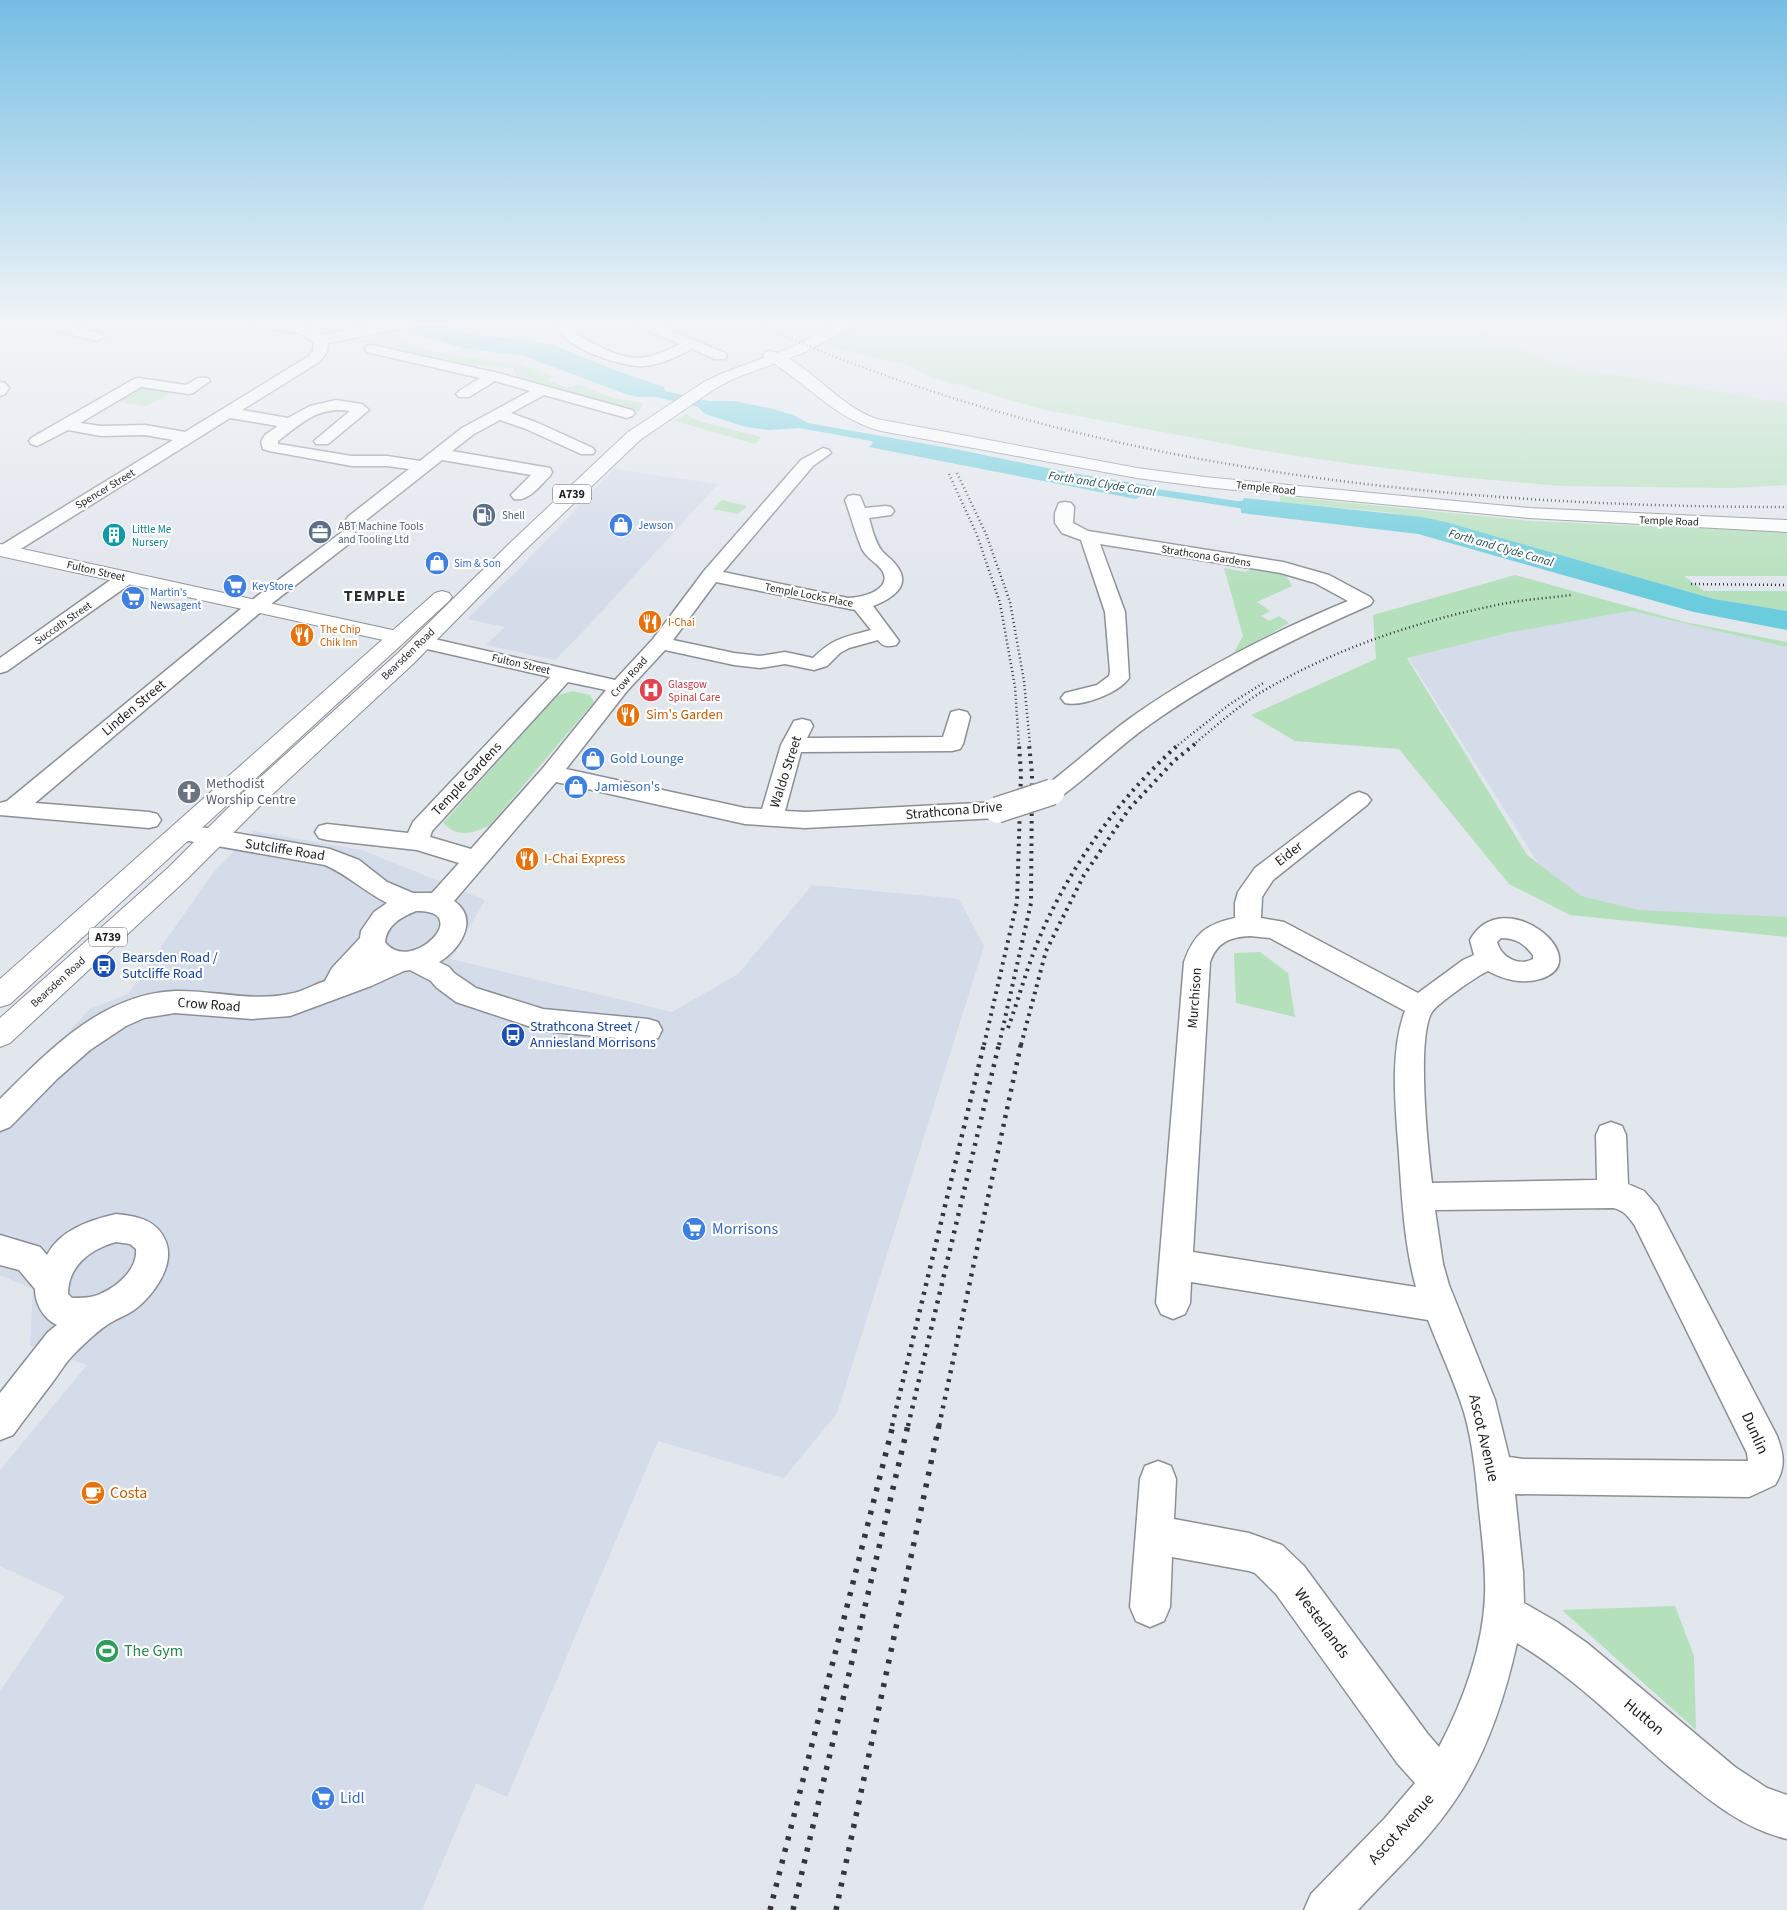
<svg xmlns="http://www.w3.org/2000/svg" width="1787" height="1910" font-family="'Source Sans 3',sans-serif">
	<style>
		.built { fill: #d4dbe9 }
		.green { fill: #b5e0bc }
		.water { fill: #6accdc }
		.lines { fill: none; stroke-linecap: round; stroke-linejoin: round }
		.street-casing { stroke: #8c9096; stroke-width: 3 }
		.secondary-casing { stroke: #8c9096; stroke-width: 2 }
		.primary-casing { stroke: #8c9096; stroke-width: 2 }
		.street { fill: #fff; fill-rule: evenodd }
		.secondary { fill: #fff; fill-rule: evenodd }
		.primary { fill: #fff; fill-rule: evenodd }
		.rail-far3 { stroke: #333538; stroke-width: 2.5; stroke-dasharray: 1 3; stroke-linecap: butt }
		.rail-far2 { stroke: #333538; stroke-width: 4; stroke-dasharray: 2.5 5; stroke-linecap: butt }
		.rail-far1 { stroke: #333538; stroke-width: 4.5; stroke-dasharray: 3 6; stroke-linecap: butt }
		.rail { stroke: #333538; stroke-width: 5.5; stroke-dasharray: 4 8; stroke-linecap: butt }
		.street-bridge-casing { stroke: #8c9096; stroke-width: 28; stroke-linecap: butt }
		.street-bridge { stroke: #fff; stroke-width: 25 }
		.labels { text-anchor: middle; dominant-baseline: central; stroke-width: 4.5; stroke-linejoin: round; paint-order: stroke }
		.far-street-label { font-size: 11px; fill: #1c1e20; stroke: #fff }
		.far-service-label { font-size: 11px; fill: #4e5e75; stroke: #fff; text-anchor: start }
		.far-shop-label { font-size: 11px; fill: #366cbe; stroke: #fff; text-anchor: start }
		.far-culture-label { font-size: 11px; fill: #0d838f; stroke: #fff; text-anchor: start }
		.far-food-label { font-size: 11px; fill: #c56008; stroke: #fff; text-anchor: start }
		.far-health-label { font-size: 11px; fill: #be3a42; stroke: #fff; text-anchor: start }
		.far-water-label { font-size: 12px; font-style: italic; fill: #204d54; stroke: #fff }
		.shield { fill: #fff; stroke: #606263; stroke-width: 1 }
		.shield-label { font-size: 12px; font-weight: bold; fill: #1c1e20 }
		.street-label { font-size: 14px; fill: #1c1e20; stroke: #fff }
		.food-label { font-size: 14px; fill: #c56008; stroke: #fff; text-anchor: start }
		.shop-label { font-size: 14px; fill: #366cbe; stroke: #fff; text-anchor: start }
		.worship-label { font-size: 14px; fill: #5b616d; stroke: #fff; text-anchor: start }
		.transit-label { font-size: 14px; fill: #164399; stroke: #fff; text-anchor: start }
		.far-district-label { font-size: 16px; font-weight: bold; letter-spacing: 1px; fill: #2b2e33; stroke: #fff }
		.near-shop-label { font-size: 16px; fill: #366cbe; stroke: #fff; text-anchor: start }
		.near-street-label { font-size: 16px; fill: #1c1e20; stroke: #fff }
		.near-food-label { font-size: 16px; fill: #c56008; stroke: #fff; text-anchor: start }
		.near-leisure-label { font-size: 16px; fill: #27864d; stroke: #fff; text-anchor: start }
	</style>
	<rect width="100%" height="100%" fill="#e2e6ed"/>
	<g class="built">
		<polygon points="1462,323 1787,323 1787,405 1564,369 1533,358"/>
		<polygon points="614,469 718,484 591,623 555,660 486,645 505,627 467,619 522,566"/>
		<polygon points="1631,611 1787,647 1787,933 1594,905 1547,877 1408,657 1512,632"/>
		<polygon points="254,831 362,850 485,900 451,959 672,1012 738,974 812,885 959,899 984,946 837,1413 784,1478 658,1441 507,1797 476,1783 422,1910 0,1910 0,1691 65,1596 0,1566 0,1470 87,1365 30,1346 33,1289 0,1275 0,1103 90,1009 128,994 213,873"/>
	</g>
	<g class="green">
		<path d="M861,323H1468C1498,342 1542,360 1577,369L1787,403V485L1731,488L1560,486L1458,477L1345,463L1259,450L1040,409L929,376L908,365L824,345Z"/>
		<path d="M393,331C409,357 490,358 519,364C530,367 542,372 552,376L549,381L569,388L579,385L613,398L643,403L639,412L517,378L513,368L456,365L360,342Z"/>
		<polygon points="141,387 171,393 146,406 114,401"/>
		<polygon points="686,414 698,421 761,437 755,444 675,421"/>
		<polygon points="1280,496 1532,521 1787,532 1787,576 1684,576 1704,591 1787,591 1787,611 1714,599 1446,522 1385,512 1280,502"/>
		<polygon points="722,500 747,506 738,514 713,509"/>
		<polygon points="1224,568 1245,572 1253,569 1285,574 1292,586 1257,602 1270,611 1261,616 1269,621 1279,616 1289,623 1232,656 1243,636"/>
		<polygon points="1515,575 1685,622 1787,642 1787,647 1631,611 1512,632 1407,658 1527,855 1581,896 1638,910 1787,917 1787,937 1570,915 1509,884 1399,749 1295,741 1251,715 1376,659 1373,615"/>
		<path d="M572,691L590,695L594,702L489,826C470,834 459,838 443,823L556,696Z"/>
		<polygon points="1260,952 1288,973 1295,1017 1236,1003 1234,953"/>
		<polygon points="1675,1606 1694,1656 1696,1730 1562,1610"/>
	</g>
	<polygon class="water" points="412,323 437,323 457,332 467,334 522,340 553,345 617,371 658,385 664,387 665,391 708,401 734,401 769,408 793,415 808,423 955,449 1072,473 1145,485 1157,489 1237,501 1242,501 1244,498 1422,517 1446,522 1714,599 1787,611 1787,630 1694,612 1418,534 1241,513 1241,509 1239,508 1154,495 1141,496 1136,499 869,447 873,443 871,441 799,428 769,430 746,427 705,414 698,407 656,397 637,397 626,394 524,356 463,348 413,333 411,331 414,325"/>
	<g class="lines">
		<g class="street-casing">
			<g id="street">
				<polygon points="37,323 59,323 102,334 104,337 97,341 39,326"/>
				<path d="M248,323H286L303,325L322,335L389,323H417L410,327L328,343L327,352L319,362L242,410L288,418L310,406L336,400L362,404L369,410L328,444H316L314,441L350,411C318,406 302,423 278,441V444L352,456H387L420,461L462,428L530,391L495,381L469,397H459L456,394L459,391L480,378L367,352L365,349L367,346L372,345L498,373L632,410L635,413L632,416L627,418L544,395L511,413L538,423L593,448L595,451L593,454H581L526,429L500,420L474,434L452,451L550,468L552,472L550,476C540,485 529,502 514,499L511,495L531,475L442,460L361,524L355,525L349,524L346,520L349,516L409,469L387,466H352L269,451L263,449L261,442L265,435L278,426L230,418L11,555H0V546L173,440L145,435L101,436L68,430L37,446L31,444L29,441L31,438L134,379L139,378L186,385L198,378H208L210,381L193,393L188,394L141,387L80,423L101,426L145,425L185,432L309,356L313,351L314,342L299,333L255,327Z"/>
				<path d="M561,323H575L572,328L573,332C594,344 622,362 647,357C658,355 669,349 680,344L637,326L635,323H653L725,353L727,356L725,359H715L692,349C677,356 661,365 644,366C624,368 565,348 558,328Z"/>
				<polygon points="0,382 5,383 9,388 5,394 0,396"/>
				<path d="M823,448L829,450L831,453L813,466L723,572L848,598C860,598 892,591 883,572C878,563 867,559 862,549C855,533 851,516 845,500L848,496L854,495L860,496L865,508L885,506L891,507L894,511L891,515L869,518C872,529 875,542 882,551C886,556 892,559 896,565C913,586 891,599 873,606L899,641L896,645C888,647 883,647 878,640L849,648L840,653L827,666L814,670L785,664L760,668L734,665L665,650L627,691L566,769L745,808L762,809L781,745L794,721L802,719L810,721L813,726L807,738L943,737L951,712L959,710L967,712L970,717L963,744L960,749L952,751L801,752L785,811L805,812L997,802L1005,804L1009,810L1005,816L997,818L805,828L745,824L556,782L454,901C480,919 460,950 439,962L449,967L454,973L476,988L543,1009L648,1019L658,1022L662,1030L658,1038L648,1041L543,1031L456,1002L436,987L431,981L410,970L404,971L371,986L290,1016L252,1019L175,1013L144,1018L126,1026L90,1050L57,1079L10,1127L0,1131V1099C48,1051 102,994 175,991C213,990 251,1002 289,994C302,992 313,985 325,981L332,968L360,938L361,931L374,912L387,903C365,892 348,875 325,865L183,840L175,838L171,832L175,826L183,824L330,849L359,860L387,882L413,893H432L459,863L417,850L327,840L319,838L315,832L319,826L327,824L408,833L413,822L550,677L414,646L411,642L414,638L421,636L615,680L653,639L704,571L801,460ZM716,582L855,610L871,630C845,637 833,638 813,658L785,652L760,656L734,653L673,640ZM568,682L606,690L543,768L471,849L430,837L432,831ZM416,911C476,910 410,976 385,942C387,925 401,917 416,911Z"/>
				<path d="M1065,502L1071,503L1074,507L1073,523L1088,531L1283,562L1329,575L1370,597L1373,601L1370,605C1294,638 1220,675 1152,723C1120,745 1092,774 1060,797L1052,800L1044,797L1040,792L1044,787C1075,764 1102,738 1133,716C1200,669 1273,632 1348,601L1315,583L1281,573L1100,544L1125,612L1129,678C1119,693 1082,707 1065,703L1061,698L1065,693L1097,685L1109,676L1110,671L1105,612L1081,540L1062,533L1055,523V513L1059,503Z"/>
				<polygon points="348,531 354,532 357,536 354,540 262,611 35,803 149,812 157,814 161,820 157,826 149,828 0,815 0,803 7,801 248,603 342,532"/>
				<polygon points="126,572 133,574 135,578 133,582 7,671 0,673 0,658 119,574"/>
				<path d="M1359,792L1367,795L1371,800L1367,805L1273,880L1262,897L1261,918L1284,922L1418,993L1463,960L1474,955L1470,940C1503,880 1600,961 1540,979C1521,984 1505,980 1488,971C1477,976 1438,1003 1432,1012C1416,1037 1428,1150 1432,1183L1597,1180L1596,1135L1600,1126L1611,1122L1622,1126L1626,1135L1628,1184L1644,1191L1657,1206L1777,1436C1784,1455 1786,1467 1775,1485L1749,1497L1515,1494L1523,1572L1524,1603L1557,1622L1587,1643L1735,1767L1767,1788L1787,1795V1839C1740,1828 1704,1796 1668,1766C1620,1724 1573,1676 1517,1643C1505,1697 1487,1753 1456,1799C1429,1840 1391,1874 1358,1910H1304L1311,1894L1385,1818L1415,1783L1397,1763L1276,1594L1255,1573L1249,1571L1172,1557L1170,1607L1164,1621L1150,1627L1136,1621L1130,1607L1140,1479L1145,1466L1158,1461L1171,1466L1176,1479L1174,1519L1249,1533L1282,1545L1304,1566L1427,1733L1439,1747C1463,1702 1483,1647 1485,1596C1486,1567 1482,1538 1479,1509C1476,1477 1473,1443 1464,1412C1454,1380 1440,1351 1428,1320L1191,1282L1190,1303L1185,1314L1173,1319L1161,1314L1156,1303L1184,962C1194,934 1206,924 1235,918V903L1238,892L1255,868L1351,795ZM1250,936L1270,938L1405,1011C1389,1053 1396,1111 1399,1155C1402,1198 1404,1244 1416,1287L1193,1252L1210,962C1217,942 1230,937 1250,936ZM1501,938C1515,938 1524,943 1533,955V959C1518,967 1501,957 1497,942ZM1613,1208C1624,1210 1629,1217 1635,1226L1747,1453L1748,1461L1523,1459L1509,1457L1495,1400L1449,1285L1443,1264L1435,1210Z"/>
				<path d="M116,1214C137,1216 158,1220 166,1242C175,1266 153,1296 134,1310C127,1315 118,1318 110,1323C97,1331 84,1344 73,1355C65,1363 59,1374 52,1383C39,1400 26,1417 13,1435L0,1440V1393L48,1332L57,1325C44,1319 35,1304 35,1289L19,1270L0,1265V1235L40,1247L47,1255C60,1230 90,1220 116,1214ZM116,1242L130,1244L136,1249C138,1269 117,1287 100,1294C92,1298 81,1298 72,1298L68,1294C68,1266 90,1249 116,1242Z"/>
			</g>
		</g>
		<g class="secondary-casing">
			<g id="secondary">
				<path d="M770,351C806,359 837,406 877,419L1137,468L1205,477L1529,508L1787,520V532L1529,518L1205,487L1137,478L881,431C834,419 805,381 765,358L763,355L765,352Z"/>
				<polygon points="0,544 397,631 404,633 407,637 404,641 397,643 0,556"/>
			</g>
		</g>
		<g class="primary-casing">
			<g id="primary">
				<polygon points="839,323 856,323 854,326 805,352 733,379 716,388 640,440 525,550 414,663 263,803 187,879 10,1043 0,1047 0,1018 169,867 245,791 398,653 511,542 628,432 704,382 723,373 795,346"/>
				<polygon points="442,591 449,593 452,597 449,601 10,1004 0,1007 0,979 435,593"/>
			</g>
		</g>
		<use href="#street" class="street"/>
		<use href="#secondary" class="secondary"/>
		<use href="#primary" class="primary"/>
		<g class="rail-far3">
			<path d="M755,323C1076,468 1438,507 1787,507"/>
			<polyline points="957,473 986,534 1010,602 1024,681 1030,745"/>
			<polyline points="949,474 977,535 1000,603 1015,687 1019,745"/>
			<polyline points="1691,584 1787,585"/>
			<polyline points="1178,745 1230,704 1265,682"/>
			<path d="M1193,745C1216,726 1239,705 1265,690C1338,647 1424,619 1507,603C1528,599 1550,598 1571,595"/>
		</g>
		<g class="rail-far2">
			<path d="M1008,1028C1020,995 1029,960 1044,927C1076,858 1122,795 1179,744"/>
			<polyline points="984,1045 1017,902 1021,774 1019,744"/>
			<polyline points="999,1045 1031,903 1032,774 1029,744"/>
			<polyline points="1021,1045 1046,951 1084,875 1129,809 1175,760 1195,744"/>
		</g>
		<g class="rail-far1">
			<polyline points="892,1426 984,1044"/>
			<polyline points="908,1426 999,1044"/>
			<polyline points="939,1426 1021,1044"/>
		</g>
		<g class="rail">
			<polyline points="770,1910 893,1425"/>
			<polyline points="793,1910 908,1425"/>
			<polyline points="836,1910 939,1425"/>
		</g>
		<g class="street-bridge-casing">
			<polyline id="street-bridge" points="997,810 1052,792"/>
		</g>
		<use href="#street-bridge" class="street-bridge"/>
	</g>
	<linearGradient id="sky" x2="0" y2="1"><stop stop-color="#75bee3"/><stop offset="0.55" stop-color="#f2f4f7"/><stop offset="1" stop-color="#f2f4f7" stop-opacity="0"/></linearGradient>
	<rect width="1787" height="590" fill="url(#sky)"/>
	<defs>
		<g id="fuel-disc" transform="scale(1.25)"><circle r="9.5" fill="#5c6f8a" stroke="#fff"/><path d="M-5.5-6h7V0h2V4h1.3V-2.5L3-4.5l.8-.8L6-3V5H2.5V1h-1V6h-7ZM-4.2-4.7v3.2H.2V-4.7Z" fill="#fff"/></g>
		<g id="shop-disc" transform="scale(1.25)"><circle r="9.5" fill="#3f7fe0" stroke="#fff"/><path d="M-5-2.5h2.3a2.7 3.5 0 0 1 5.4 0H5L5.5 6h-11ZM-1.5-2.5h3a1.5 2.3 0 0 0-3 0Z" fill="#fff"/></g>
		<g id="office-disc" transform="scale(1.25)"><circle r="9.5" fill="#5c6f8a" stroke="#fff"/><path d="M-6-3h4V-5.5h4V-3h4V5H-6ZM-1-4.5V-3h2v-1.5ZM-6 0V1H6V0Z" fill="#fff"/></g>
		<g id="building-disc" transform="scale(1.25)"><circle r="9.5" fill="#0f9aa8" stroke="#fff"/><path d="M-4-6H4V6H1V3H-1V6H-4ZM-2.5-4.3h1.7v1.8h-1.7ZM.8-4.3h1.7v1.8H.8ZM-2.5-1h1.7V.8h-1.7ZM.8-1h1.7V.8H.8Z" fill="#fff"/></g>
		<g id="supermarket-disc" transform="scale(1.25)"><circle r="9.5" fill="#3f7fe0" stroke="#fff"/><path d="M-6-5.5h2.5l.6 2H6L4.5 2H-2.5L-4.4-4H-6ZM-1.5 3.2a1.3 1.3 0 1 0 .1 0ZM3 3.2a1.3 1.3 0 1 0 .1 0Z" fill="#fff"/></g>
		<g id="restaurant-disc" transform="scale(1.25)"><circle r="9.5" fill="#e8710a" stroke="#fff"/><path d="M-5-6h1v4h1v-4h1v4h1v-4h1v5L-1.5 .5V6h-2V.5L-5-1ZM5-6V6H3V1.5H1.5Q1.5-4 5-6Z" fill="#fff"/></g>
		<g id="hospital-disc" transform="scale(1.25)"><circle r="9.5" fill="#e0444e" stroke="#fff"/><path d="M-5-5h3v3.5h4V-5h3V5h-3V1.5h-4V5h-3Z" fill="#fff"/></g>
		<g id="church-disc" transform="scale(1.25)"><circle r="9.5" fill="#6b7280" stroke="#fff"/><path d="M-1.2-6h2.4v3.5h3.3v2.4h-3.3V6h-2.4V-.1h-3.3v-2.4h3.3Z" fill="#fff"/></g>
		<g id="bus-disc" transform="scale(1.25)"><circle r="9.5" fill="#1a4fb4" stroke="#fff"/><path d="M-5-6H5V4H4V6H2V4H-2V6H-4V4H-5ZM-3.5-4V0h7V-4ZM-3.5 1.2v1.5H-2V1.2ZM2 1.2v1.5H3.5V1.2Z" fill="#fff"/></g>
		<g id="cafe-disc" transform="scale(1.25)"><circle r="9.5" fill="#e8710a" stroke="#fff"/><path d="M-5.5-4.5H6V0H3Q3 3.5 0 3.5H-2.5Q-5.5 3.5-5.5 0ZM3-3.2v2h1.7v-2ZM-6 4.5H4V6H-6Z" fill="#fff"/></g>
		<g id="stadium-disc" transform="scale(1.25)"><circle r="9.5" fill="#2e9e5b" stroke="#fff"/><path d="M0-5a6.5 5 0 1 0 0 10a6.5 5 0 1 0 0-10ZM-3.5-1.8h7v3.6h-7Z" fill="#fff"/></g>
	</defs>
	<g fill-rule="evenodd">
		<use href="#fuel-disc" x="484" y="515"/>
		<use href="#shop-disc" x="621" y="525"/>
		<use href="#office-disc" x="320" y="532"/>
		<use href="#building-disc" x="114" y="535"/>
		<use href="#shop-disc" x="437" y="563"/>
		<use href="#supermarket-disc" x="235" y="586"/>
		<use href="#supermarket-disc" x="133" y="598"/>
		<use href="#restaurant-disc" x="650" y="622"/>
		<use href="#restaurant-disc" x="302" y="635"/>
		<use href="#hospital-disc" x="651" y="690"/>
		<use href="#restaurant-disc" x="628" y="715"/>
		<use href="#shop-disc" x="593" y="759"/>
		<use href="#shop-disc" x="576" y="787"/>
		<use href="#church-disc" x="189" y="792"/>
		<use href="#restaurant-disc" x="527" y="859"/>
		<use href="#bus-disc" x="104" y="966"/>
		<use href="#bus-disc" x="513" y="1035"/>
		<use href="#supermarket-disc" x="694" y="1229"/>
		<use href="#cafe-disc" x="93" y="1493"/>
		<use href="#stadium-disc" x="107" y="1651"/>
		<use href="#supermarket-disc" x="323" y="1798"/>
	</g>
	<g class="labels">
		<g class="far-street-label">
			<text transform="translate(1266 488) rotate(6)">Temple Road</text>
			<text transform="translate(105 489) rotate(-31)">Spencer Street</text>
			<text transform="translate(1669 521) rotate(2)">Temple Road</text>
			<text transform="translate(1206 556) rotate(9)">Strathcona Gardens</text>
			<text transform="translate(96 571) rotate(13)">Fulton Street</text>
			<text transform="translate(809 595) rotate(11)">Temple Locks Place</text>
			<text transform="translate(63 623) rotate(-35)">Succoth Street</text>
			<text transform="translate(408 654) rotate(-44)">Bearsden Road</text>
			<text transform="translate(521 664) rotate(13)">Fulton Street</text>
			<text transform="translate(629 677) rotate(-49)">Crow Road</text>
			<text transform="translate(58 982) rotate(-42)">Bearsden Road</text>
		</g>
		<g class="far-service-label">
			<text x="502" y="515">Shell</text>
			<text x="338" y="526">ABT Machine Tools<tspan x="338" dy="13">and Tooling Ltd</tspan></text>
		</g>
		<g class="far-shop-label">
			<text x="638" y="525">Jewson</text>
			<text x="454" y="563">Sim &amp; Son</text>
			<text x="252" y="586">KeyStore</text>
			<text x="150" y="592">Martin's<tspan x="150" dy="13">Newsagent</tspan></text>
		</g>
		<g class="far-culture-label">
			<text x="132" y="529">Little Me<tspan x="132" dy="13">Nursery</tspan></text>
		</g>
		<g class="far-food-label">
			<text x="668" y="622">I-Chai</text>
			<text x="320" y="629">The Chip<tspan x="320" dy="13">Chik Inn</tspan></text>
		</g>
		<g class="far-health-label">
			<text x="668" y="684">Glasgow<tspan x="668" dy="13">Spinal Care</tspan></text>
		</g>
		<g class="far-water-label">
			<text transform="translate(1102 484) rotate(9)">Forth and Clyde Canal</text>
			<text transform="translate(1501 548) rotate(16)">Forth and Clyde Canal</text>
		</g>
		<g class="shield">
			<rect x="553" y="484.5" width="38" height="19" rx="4"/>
			<rect x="89" y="927.5" width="38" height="19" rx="4"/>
		</g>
		<g class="shield-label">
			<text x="572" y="494">A739</text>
			<text x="108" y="937">A739</text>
		</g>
		<g class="street-label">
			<text transform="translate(134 708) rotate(-40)">Linden Street</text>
			<text transform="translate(786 772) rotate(-72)">Waldo Street</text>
			<text transform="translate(467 779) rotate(-47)">Temple Gardens</text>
			<text transform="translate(954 811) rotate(-5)">Strathcona Drive</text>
			<text transform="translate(285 850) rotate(9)">Sutcliffe Road</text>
			<text transform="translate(1289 854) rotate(-38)">Eider</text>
			<text transform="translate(1195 998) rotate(-86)">Murchison</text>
			<text transform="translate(209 1005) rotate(4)">Crow Road</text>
		</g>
		<g class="food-label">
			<text x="646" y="715">Sim's Garden</text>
			<text x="544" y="859">I-Chai Express</text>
		</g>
		<g class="shop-label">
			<text x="610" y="759">Gold Lounge</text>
			<text x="594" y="787">Jamieson's</text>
		</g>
		<g class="worship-label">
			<text x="206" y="784">Methodist<tspan x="206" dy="16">Worship Centre</tspan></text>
		</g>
		<g class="transit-label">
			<text x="122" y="958">Bearsden Road /<tspan x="122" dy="16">Sutcliffe Road</tspan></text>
			<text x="530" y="1027">Strathcona Street /<tspan x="530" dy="16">Anniesland Morrisons</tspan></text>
		</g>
		<g class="far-district-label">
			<text x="375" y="596">TEMPLE</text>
		</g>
		<g class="near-shop-label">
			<text x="712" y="1229">Morrisons</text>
			<text x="340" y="1798">Lidl</text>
		</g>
		<g class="near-street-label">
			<text transform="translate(1755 1433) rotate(66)">Dunlin</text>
			<text transform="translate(1484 1438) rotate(77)">Ascot Avenue</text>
			<text transform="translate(1322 1623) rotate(54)">Westerlands</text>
			<text transform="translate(1644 1717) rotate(40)">Hutton</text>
			<text transform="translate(1401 1829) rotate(-48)">Ascot Avenue</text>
		</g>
		<g class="near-food-label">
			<text x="110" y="1493">Costa</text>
		</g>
		<g class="near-leisure-label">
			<text x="124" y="1651">The Gym</text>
		</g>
	</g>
</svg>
